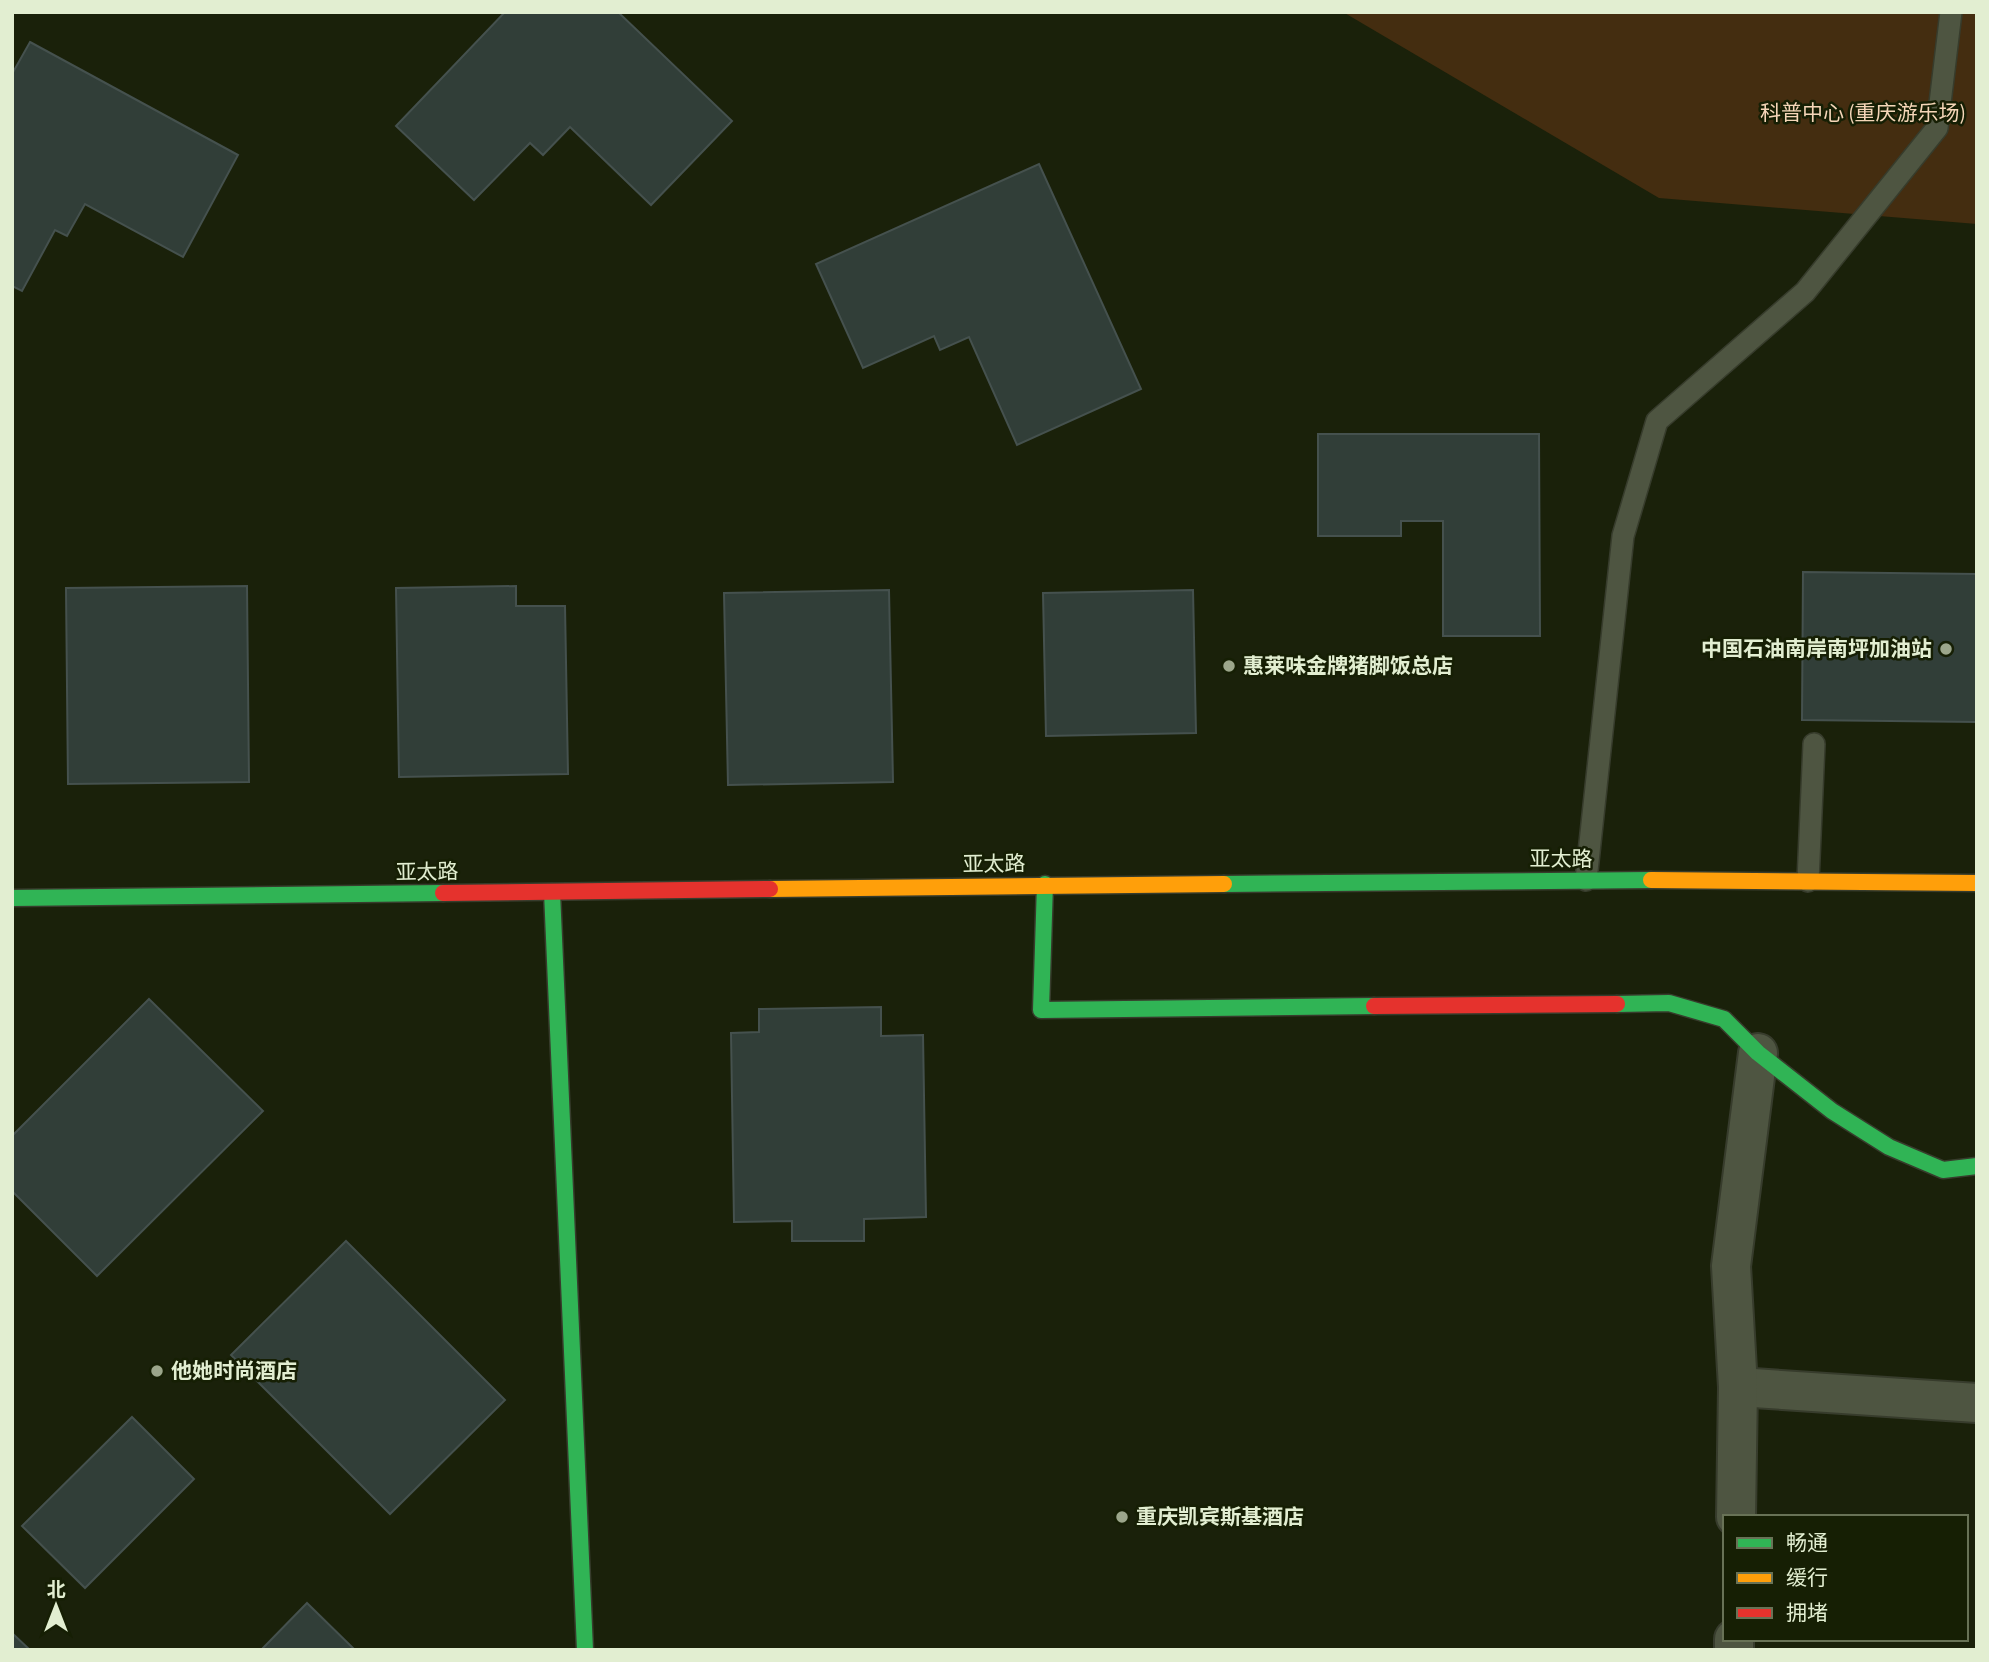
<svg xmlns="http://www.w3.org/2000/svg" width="1989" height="1662" font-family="'Source Sans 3','Noto Sans SC',sans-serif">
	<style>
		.green { fill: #442d10 }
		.building { fill: #313e38; stroke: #45514e; stroke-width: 2 }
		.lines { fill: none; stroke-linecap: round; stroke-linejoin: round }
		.lane-casing { stroke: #373c2c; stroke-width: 24 }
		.street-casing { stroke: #373c2c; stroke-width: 42 }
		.fast-casing { stroke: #373c2c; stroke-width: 19 }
		.slow-casing { stroke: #373c2c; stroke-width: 19 }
		.jam-casing { stroke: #373c2c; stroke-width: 19 }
		.lane { stroke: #4e5541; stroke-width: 21 }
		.street { stroke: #4e5541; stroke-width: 38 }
		.fast { stroke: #30b455; stroke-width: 16 }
		.slow { stroke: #ff9f0a; stroke-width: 16 }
		.jam { stroke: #e5322d; stroke-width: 16 }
		.poi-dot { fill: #9ca68b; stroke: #161f04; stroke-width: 2.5 }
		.labels { text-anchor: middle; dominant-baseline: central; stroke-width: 5; stroke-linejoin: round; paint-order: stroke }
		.park-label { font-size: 21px; fill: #f5d6b8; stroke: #161f04 }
		.poi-label { font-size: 21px; font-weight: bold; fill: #e2eed1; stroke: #161f04; text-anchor: start }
		.street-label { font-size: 21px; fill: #e2eed1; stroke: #161f04 }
	</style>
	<rect width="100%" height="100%" fill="#1a210a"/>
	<polygon class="green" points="1343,12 1977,12 1977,224 1659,198"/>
	<g class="building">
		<polygon points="505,12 618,12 732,121 651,205 570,127 543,155 530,143 474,200 396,126"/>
		<polygon points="30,42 238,155 183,257 85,204 67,236 55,230 22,291 12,286 12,74"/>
		<polygon points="1039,164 1141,389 1017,445 969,337 940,350 934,336 863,368 816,264"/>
		<polygon points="1318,434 1539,434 1540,636 1443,636 1443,521 1401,521 1401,536 1318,536"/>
		<polygon points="1803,572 1977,574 1977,722 1802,720"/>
		<polygon points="247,586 249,782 68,784 66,588"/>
		<polygon points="516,586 516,606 565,606 568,774 399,777 396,588"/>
		<polygon points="889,590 893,782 728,785 724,593"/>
		<polygon points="1193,590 1196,733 1046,736 1043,593"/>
		<polygon points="149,999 263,1111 97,1276 12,1191 12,1136"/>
		<polygon points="881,1007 881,1036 923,1035 926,1217 864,1219 864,1241 792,1241 792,1221 734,1222 731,1033 759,1032 759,1009"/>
		<polygon points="346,1241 505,1400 390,1514 231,1355"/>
		<polygon points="132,1417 194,1479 85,1588 22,1526"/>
		<polygon points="307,1603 355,1650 261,1650"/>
		<polygon points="12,1633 30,1650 12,1650"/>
	</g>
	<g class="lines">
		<g class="lane-casing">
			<g id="lane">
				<polyline points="1586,880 1623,536 1657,421 1805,292 1937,128 1951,12"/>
				<polyline points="1808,881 1814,744"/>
			</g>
		</g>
		<g class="street-casing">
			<g id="street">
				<polyline points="1738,1387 1977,1403"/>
				<polyline points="1736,1517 1738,1387 1731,1266 1758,1053"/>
				<polyline points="1734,1650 1734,1639"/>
			</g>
		</g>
		<g class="fast-casing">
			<g id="fast">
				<polyline points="1045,884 1041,1010 1374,1006"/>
				<polyline points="1224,884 1651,880"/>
				<polyline points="552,892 585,1650"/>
				<polyline points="12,898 443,893"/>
				<polyline points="1617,1004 1669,1003 1724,1019 1758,1053 1832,1111 1889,1147 1943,1170 1977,1166"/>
			</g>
		</g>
		<g class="slow-casing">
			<g id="slow">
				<polyline points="1651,880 1977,883"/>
				<polyline points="770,889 1224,884"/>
			</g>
		</g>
		<g class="jam-casing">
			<g id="jam">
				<polyline points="443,893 770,889"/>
				<polyline points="1374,1006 1617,1004"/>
			</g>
		</g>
		<use href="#lane" class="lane"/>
		<use href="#street" class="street"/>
		<use href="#fast" class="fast"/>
		<use href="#slow" class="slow"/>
		<use href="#jam" class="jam"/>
	</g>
	<g class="poi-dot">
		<circle cx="1946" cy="649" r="7"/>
		<circle cx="1229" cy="666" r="7"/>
		<circle cx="157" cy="1371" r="7"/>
		<circle cx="1122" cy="1517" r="7"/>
	</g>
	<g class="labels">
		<g class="park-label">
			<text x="1863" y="113">科普中心 (重庆游乐场)</text>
		</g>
		<g class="poi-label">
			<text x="1932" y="649" text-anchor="end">中国石油南岸南坪加油站</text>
			<text x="1243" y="666">惠莱味金牌猪脚饭总店</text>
			<text x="171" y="1371">他她时尚酒店</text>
			<text x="1136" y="1517">重庆凯宾斯基酒店</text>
		</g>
		<g class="street-label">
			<text x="1561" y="859">亚太路</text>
			<text transform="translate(994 864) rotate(-1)">亚太路</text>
			<text transform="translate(427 872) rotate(-1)">亚太路</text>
		</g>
	</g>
	<rect width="1989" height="1662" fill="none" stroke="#e2eed1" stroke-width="28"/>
	<rect x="1723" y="1515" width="245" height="126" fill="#161f04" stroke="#687256" stroke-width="2"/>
	<rect x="1737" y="1538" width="35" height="10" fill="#30b455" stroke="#687256" stroke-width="2"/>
	<text x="1786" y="1550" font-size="21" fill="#e2eed1">畅通</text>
	<rect x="1737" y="1573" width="35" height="10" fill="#ff9f0a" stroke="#687256" stroke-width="2"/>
	<text x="1786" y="1585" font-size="21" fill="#e2eed1">缓行</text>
	<rect x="1737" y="1608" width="35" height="10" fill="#e5322d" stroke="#687256" stroke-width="2"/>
	<text x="1786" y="1620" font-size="21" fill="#e2eed1">拥堵</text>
	<g transform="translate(56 1606)" stroke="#161f04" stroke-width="5" paint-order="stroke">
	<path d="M0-5L12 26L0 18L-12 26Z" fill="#e2eed1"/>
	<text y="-10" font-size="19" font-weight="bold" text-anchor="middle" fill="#e2eed1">北</text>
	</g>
</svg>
